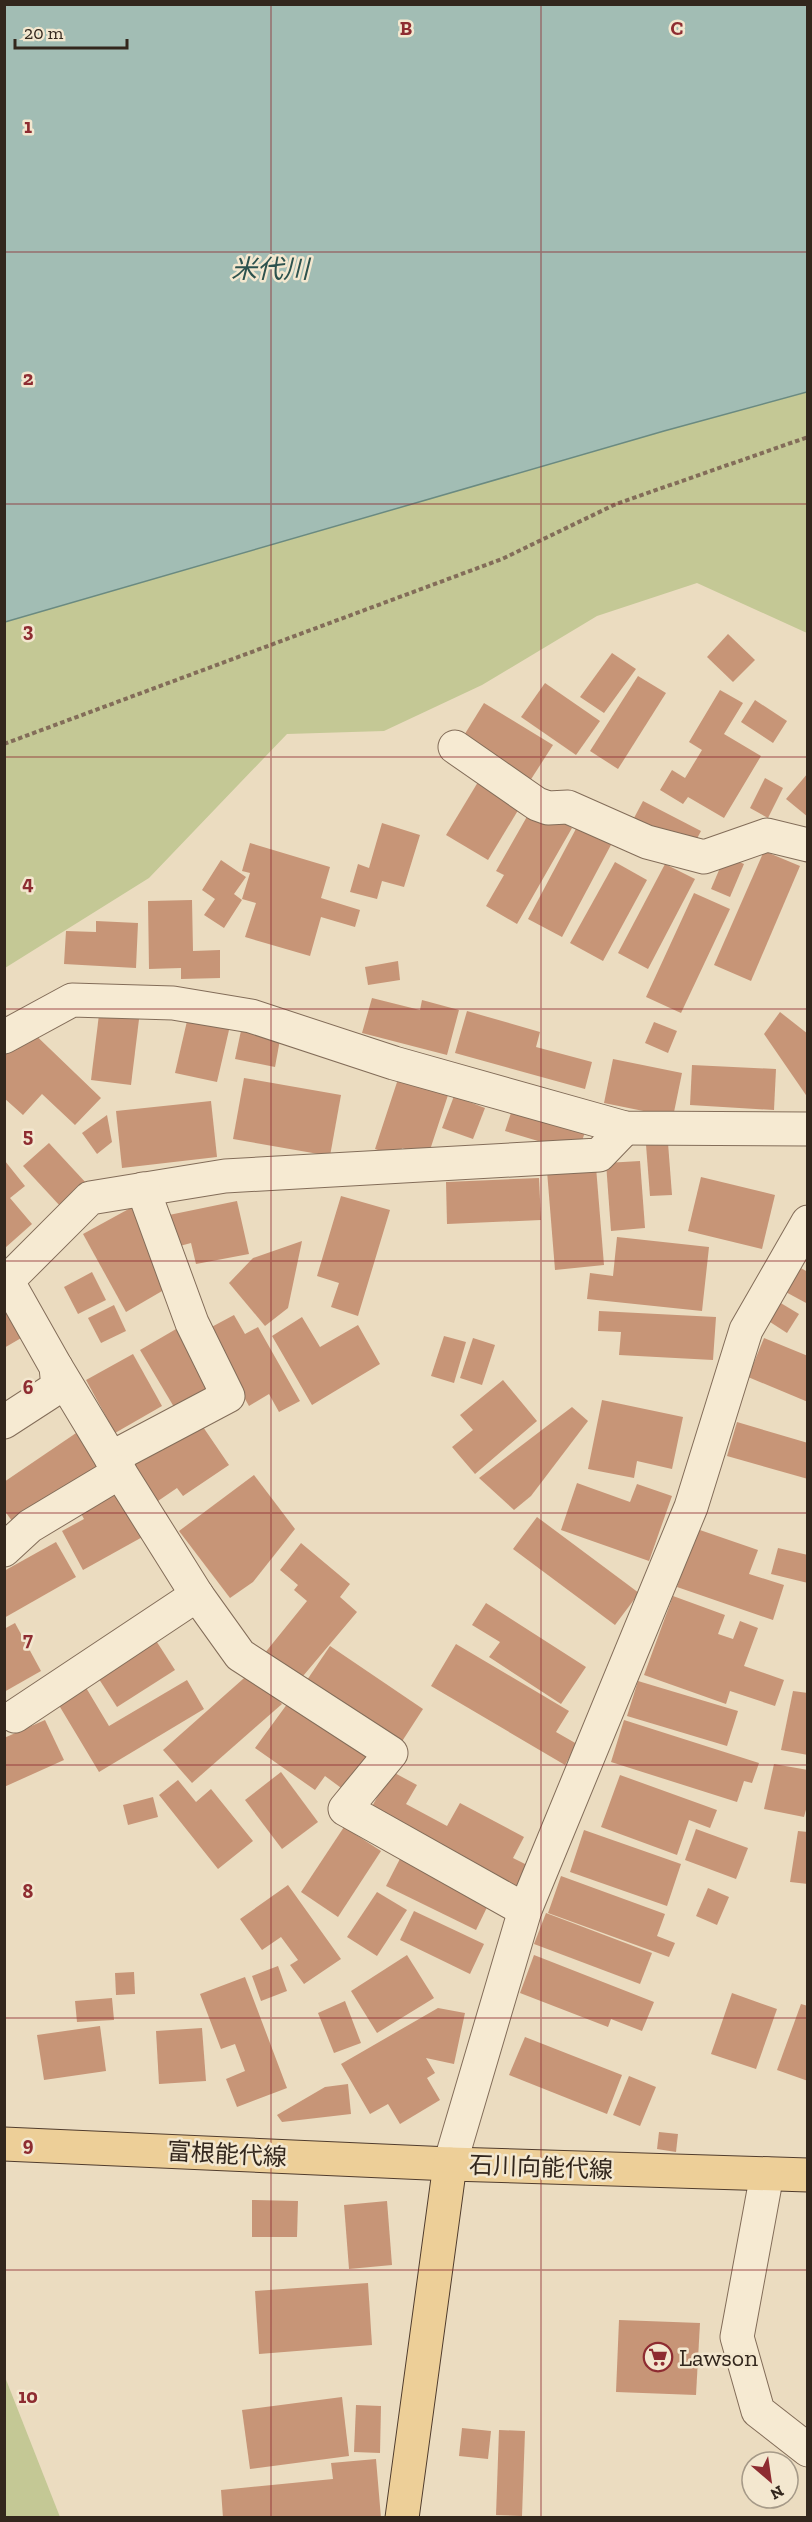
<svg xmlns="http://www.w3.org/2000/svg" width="812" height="2522" font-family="'Zilla Slab','Noto Sans JP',serif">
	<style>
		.green { fill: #c4c895 }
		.water { fill: #a2bdb4; stroke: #6a8a81; stroke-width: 1.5 }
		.building { fill: #c79577 }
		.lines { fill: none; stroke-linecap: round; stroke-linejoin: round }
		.minor-casing { stroke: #836d59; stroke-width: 35 }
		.major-casing { stroke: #503c2d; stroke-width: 35 }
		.path { stroke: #836d59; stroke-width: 4; stroke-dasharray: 4.5 3; stroke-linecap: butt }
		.minor { stroke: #f6ead2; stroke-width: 33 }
		.major { stroke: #edcf98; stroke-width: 33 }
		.grid { fill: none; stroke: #8e2c31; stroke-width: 1.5; stroke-opacity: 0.55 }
		.labels { text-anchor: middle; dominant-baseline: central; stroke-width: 5; stroke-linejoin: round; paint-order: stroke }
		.street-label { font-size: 24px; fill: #33271d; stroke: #f3e7cf }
		.poi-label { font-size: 24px; fill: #33271d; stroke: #f3e7cf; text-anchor: start }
		.water-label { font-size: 26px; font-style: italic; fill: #2c524e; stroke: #f3e7cf }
		.grid-label { font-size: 20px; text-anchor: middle; font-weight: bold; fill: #8e2c31; stroke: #f3e7cf; stroke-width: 5; stroke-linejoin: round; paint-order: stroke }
	</style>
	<rect width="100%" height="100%" fill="#ebdcc0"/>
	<g class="green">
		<polygon points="807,392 807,633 697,583 597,616 482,685 384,731 287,734 149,878 5,968 5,622 664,431"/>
		<polygon points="4,2377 5,2377 60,2517 5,2517"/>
	</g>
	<polygon class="water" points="5,4 807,5 807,392 664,431 5,622"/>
	<g class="building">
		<polygon points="728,634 755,660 733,682 707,657"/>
		<polygon points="612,653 636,669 604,713 580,697"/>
		<polygon points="638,676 666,693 618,769 590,751"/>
		<polygon points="545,683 600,721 576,755 521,717"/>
		<polygon points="720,690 743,703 724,734 761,756 724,818 688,797 683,804 660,790 672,770 685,778 702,750 689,742"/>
		<polygon points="755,700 787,721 773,743 741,722"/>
		<polygon points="484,703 553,745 528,784 463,737"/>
		<polygon points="808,773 808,817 786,799"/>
		<polygon points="765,778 783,788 768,818 750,808"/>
		<polygon points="478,782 520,807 488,860 446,835"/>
		<polygon points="643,801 701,831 692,848 634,818"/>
		<polygon points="533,806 572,828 517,924 486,906 504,875 496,871"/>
		<polygon points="382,823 420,835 404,887 382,881 377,899 350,892 358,864 369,868"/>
		<polygon points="578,825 612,843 562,937 528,919"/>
		<polygon points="250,843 330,867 321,898 360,910 355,927 321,917 310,956 245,937 256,903 242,899 250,873 242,871"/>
		<polygon points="764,851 800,866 751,981 714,965"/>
		<polygon points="725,856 744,864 730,897 711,889"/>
		<polygon points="221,860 246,877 234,894 242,900 224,928 204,915 215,899 202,890"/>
		<polygon points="615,862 647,880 603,961 570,943"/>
		<polygon points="665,864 695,879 648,969 618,953"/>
		<polygon points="694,893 730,909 681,1013 646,997"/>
		<polygon points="192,900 193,951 220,950 220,978 181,979 181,968 149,969 148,901"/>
		<polygon points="96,921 138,923 136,968 64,964 66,931 96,932"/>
		<polygon points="398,961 400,980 368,985 365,967"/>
		<polygon points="102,990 142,995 131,1085 91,1080"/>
		<polygon points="372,998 420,1010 422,1000 459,1010 447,1055 362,1033"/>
		<polygon points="190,1008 232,1017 217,1082 175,1073"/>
		<polygon points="467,1011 540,1032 536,1047 592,1062 585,1089 455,1053"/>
		<polygon points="780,1012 808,1034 808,1098 764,1034"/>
		<polygon points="654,1022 677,1031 668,1053 645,1043"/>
		<polygon points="23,1023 101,1098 75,1125 42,1094 23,1115 4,1098 4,1042"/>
		<polygon points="242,1026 281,1034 275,1067 235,1059"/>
		<polygon points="613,1059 682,1073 673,1117 604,1103"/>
		<polygon points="692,1065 776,1069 774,1110 690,1105"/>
		<polygon points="400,1073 450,1089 428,1156 402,1148 399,1157 375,1149"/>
		<polygon points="244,1078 341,1095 330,1156 233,1139"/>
		<polygon points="454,1096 485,1108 473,1139 442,1128"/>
		<polygon points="516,1098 589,1120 578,1153 505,1131"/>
		<polygon points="211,1101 217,1157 122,1168 116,1111"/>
		<polygon points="107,1115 112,1142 97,1154 82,1133"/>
		<polygon points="49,1143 87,1184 61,1207 23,1166"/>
		<polygon points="668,1143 672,1195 650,1196 646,1145"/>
		<polygon points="5,1161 25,1186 10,1198 32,1224 5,1248"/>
		<polygon points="640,1161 645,1228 611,1231 606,1163"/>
		<polygon points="596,1167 604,1265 555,1270 547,1171"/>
		<polygon points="701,1177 775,1195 762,1249 688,1231"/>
		<polygon points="539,1178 541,1220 447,1224 446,1182"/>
		<polygon points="341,1196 390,1210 358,1316 331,1307 339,1283 317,1276"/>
		<polygon points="237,1201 249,1254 196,1264 191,1243 176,1247 169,1215"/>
		<polygon points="136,1205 169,1287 126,1312 83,1234"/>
		<polygon points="617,1237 709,1247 702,1311 587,1299 590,1273 613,1276"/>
		<polygon points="302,1241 288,1308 265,1326 229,1283 253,1258"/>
		<polygon points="797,1266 808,1272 808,1304 782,1290"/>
		<polygon points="92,1272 106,1300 78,1314 64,1287"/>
		<polygon points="4,1295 28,1334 4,1348"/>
		<polygon points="779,1302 799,1314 787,1333 767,1320"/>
		<polygon points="114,1305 126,1331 101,1343 88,1318"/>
		<polygon points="599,1311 716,1317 713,1360 619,1355 621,1332 598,1331"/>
		<polygon points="234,1315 245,1334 258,1327 300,1401 279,1412 269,1394 249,1406 206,1330"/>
		<polygon points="302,1317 320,1347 358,1325 380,1364 312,1405 272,1336"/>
		<polygon points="183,1325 211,1386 174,1407 140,1350"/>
		<polygon points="444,1336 466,1342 454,1383 431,1376"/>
		<polygon points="473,1338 495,1345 482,1385 460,1378"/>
		<polygon points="764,1338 808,1356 808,1402 748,1377"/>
		<polygon points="133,1354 162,1406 115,1433 86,1380"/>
		<polygon points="503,1380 537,1421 475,1474 452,1447 473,1430 460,1415"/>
		<polygon points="602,1400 683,1417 672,1469 637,1461 634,1478 588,1469"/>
		<polygon points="572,1407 588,1421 531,1496 514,1510 479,1478"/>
		<polygon points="199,1421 229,1465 183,1496 177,1488 158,1501 134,1465"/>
		<polygon points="737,1422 808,1443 808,1479 727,1456"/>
		<polygon points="82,1429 105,1463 15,1525 4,1510 4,1482"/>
		<polygon points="254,1475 295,1529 253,1582 230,1598 179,1531"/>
		<polygon points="577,1483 630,1502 637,1484 672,1496 649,1561 561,1530"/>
		<polygon points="118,1484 146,1535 83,1570 62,1531 84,1519 77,1506"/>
		<polygon points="537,1517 639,1593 615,1625 513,1549"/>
		<polygon points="697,1529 758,1550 749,1574 784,1585 773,1620 677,1587"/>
		<polygon points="56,1542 76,1577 4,1618 4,1571"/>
		<polygon points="301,1543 350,1584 340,1597 357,1612 298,1682 264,1654 307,1601 294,1590 298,1585 280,1570"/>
		<polygon points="778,1548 808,1555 808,1583 771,1574"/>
		<polygon points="673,1596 725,1615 718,1634 733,1639 740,1621 758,1628 744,1666 784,1680 775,1706 730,1691 726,1704 644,1675"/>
		<polygon points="486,1603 586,1667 561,1704 489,1657 500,1642 472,1625"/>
		<polygon points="15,1623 41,1671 4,1692 4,1629"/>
		<polygon points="153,1636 175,1670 117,1707 95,1673"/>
		<polygon points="456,1644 569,1711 556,1732 577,1744 565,1765 431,1686"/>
		<polygon points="330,1646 423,1709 399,1746 305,1683"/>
		<polygon points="252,1671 282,1704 192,1783 163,1750"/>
		<polygon points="187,1680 204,1709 99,1772 57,1702 85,1686 109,1726"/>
		<polygon points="638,1681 738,1711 727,1746 627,1716"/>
		<polygon points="793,1691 808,1693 808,1755 781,1750"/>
		<polygon points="293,1696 376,1756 348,1793 325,1776 315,1790 255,1748"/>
		<polygon points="45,1720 64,1760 4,1787 4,1738"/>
		<polygon points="624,1720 759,1763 752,1783 744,1781 737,1802 611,1762"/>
		<polygon points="774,1764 808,1770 808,1802 804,1817 764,1809"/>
		<polygon points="391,1771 417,1785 406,1804 447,1826 460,1803 524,1837 513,1858 529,1866 513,1895 367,1816"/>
		<polygon points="281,1772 318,1822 282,1849 245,1800"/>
		<polygon points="620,1775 717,1810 710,1828 689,1820 677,1855 601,1827"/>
		<polygon points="178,1780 196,1802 211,1789 253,1841 218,1869 159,1795"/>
		<polygon points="153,1797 158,1817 128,1825 123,1805"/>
		<polygon points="344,1827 381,1851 338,1917 301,1892"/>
		<polygon points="696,1829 748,1848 736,1879 685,1860"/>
		<polygon points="584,1830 681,1864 667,1906 570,1872"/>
		<polygon points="798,1831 808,1832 808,1884 790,1882"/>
		<polygon points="403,1853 492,1897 476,1930 386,1886"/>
		<polygon points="561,1876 665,1914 657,1936 675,1943 669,1957 548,1913"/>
		<polygon points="288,1885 341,1959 304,1984 290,1965 298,1960 281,1937 262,1950 240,1919"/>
		<polygon points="708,1888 729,1897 717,1925 696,1916"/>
		<polygon points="377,1892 407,1910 377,1956 347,1937"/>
		<polygon points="414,1911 484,1944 470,1974 400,1940"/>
		<polygon points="546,1913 652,1953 640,1984 534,1944"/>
		<polygon points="407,1955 434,1998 377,2033 351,1991"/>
		<polygon points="534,1955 654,2002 642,2031 611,2019 608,2027 520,1993"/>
		<polygon points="278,1966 287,1991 261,2001 252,1976"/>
		<polygon points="134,1972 135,1994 116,1995 115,1973"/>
		<polygon points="245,1977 287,2088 237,2107 226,2079 245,2071 235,2044 221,2049 200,1994"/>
		<polygon points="732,1993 777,2009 756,2069 711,2054"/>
		<polygon points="112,1998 114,2020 77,2022 75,2001"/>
		<polygon points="345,2001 361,2043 334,2053 318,2013"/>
		<polygon points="801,2004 808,2006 808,2081 777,2070"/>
		<polygon points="438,2008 465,2013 454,2064 426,2058 435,2073 427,2078 440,2100 400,2124 388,2104 370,2114 341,2064"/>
		<polygon points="100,2026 106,2071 44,2080 37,2035"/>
		<polygon points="202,2028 206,2081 159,2084 156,2031"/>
		<polygon points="525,2037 622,2075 607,2114 509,2075"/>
		<polygon points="629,2076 656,2087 640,2126 613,2115"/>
		<polygon points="348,2084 351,2114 282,2122 277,2115 325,2087"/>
		<polygon points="659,2132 678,2134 676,2152 657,2149"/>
		<polygon points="252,2200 298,2201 297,2237 252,2237"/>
		<polygon points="387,2201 392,2265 349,2269 344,2205"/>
		<polygon points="368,2283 372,2345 259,2354 255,2291"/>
		<polygon points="619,2320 700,2323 696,2395 616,2392"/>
		<polygon points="342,2397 349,2456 250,2469 242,2410"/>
		<polygon points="356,2405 381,2406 380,2453 354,2452"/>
		<polygon points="462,2428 491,2431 488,2459 459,2456"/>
		<polygon points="499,2430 525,2431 522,2516 496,2515"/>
		<polygon points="376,2459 381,2518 223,2518 221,2490 333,2479 331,2463"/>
	</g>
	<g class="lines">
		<g class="minor-casing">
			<g id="minor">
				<polyline points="455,747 537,804 548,808 568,807 647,842 704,857 767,835 808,845"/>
				<polyline points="4,1037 72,1000 173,1003 251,1016 394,1063 625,1128 808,1129"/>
				<polyline points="4,1284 90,1198 225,1176 599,1155 625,1128"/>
				<polyline points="56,1367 111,1458 228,1396 192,1323 143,1189"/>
				<polyline points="4,1422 58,1387 56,1367 8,1282"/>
				<polyline points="111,1458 197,1595 240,1655 391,1753 345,1809 525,1910"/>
				<polyline points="4,1550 30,1526 120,1472"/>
				<polyline points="15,1716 197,1595"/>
				<polyline points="450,2164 525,1910 691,1507 746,1330 808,1222"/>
				<polyline points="767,2174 737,2337 758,2411 808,2450"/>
			</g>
		</g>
		<g class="major-casing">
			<g id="major">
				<polyline points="4,2144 450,2164 808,2175"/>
				<polyline points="402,2518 450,2164"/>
			</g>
		</g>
		<polyline class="path" points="4,744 502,559 616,504 808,437"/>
		<use href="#minor" class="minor"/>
		<use href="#major" class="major"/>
	</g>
	<path class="grid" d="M271,4V2518M541,4V2518M4,252H808M4,504H808M4,757H808M4,1009H808M4,1261H808M4,1513H808M4,1765H808M4,2018H808M4,2270H808"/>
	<defs>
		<g id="supermarket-ring" transform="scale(1.5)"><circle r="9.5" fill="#f3e7cf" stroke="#8e2c31" stroke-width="1.5"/><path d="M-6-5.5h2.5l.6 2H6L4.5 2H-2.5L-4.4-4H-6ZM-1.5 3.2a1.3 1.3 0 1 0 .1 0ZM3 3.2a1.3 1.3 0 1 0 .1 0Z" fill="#8e2c31"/></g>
	</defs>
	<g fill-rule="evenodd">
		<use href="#supermarket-ring" x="658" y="2357"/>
	</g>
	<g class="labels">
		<g class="street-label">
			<text transform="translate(227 2154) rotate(3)">富根能代線</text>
			<text transform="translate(541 2167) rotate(2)">石川向能代線</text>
		</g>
		<g class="poi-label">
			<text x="679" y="2357">Lawson</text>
		</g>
		<g class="water-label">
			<text x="270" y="269">米代川</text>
		</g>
	</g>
	<g class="grid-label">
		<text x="406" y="35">B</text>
		<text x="677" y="35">C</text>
		<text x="28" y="133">1</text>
		<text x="28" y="385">2</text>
		<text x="28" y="637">3</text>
		<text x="28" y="890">4</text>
		<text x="28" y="1142">5</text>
		<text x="28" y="1394">6</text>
		<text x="28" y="1646">7</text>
		<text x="28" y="1898">8</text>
		<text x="28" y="2151">9</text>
		<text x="28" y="2403">10</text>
	</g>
	<rect width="812" height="2522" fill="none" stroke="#33271d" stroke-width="12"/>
	<g transform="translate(770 2480) rotate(151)"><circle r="28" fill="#f3e7cf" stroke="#a69a88" stroke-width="1.5"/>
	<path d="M0-4.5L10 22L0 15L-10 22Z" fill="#8e2c31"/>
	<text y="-9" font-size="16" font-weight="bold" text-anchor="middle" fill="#33271d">N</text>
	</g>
	<path d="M15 39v9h112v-9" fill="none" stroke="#33271d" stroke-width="3"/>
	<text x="24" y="39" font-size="18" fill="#33271d" stroke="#f3e7cf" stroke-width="4.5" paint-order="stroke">20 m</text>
</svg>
